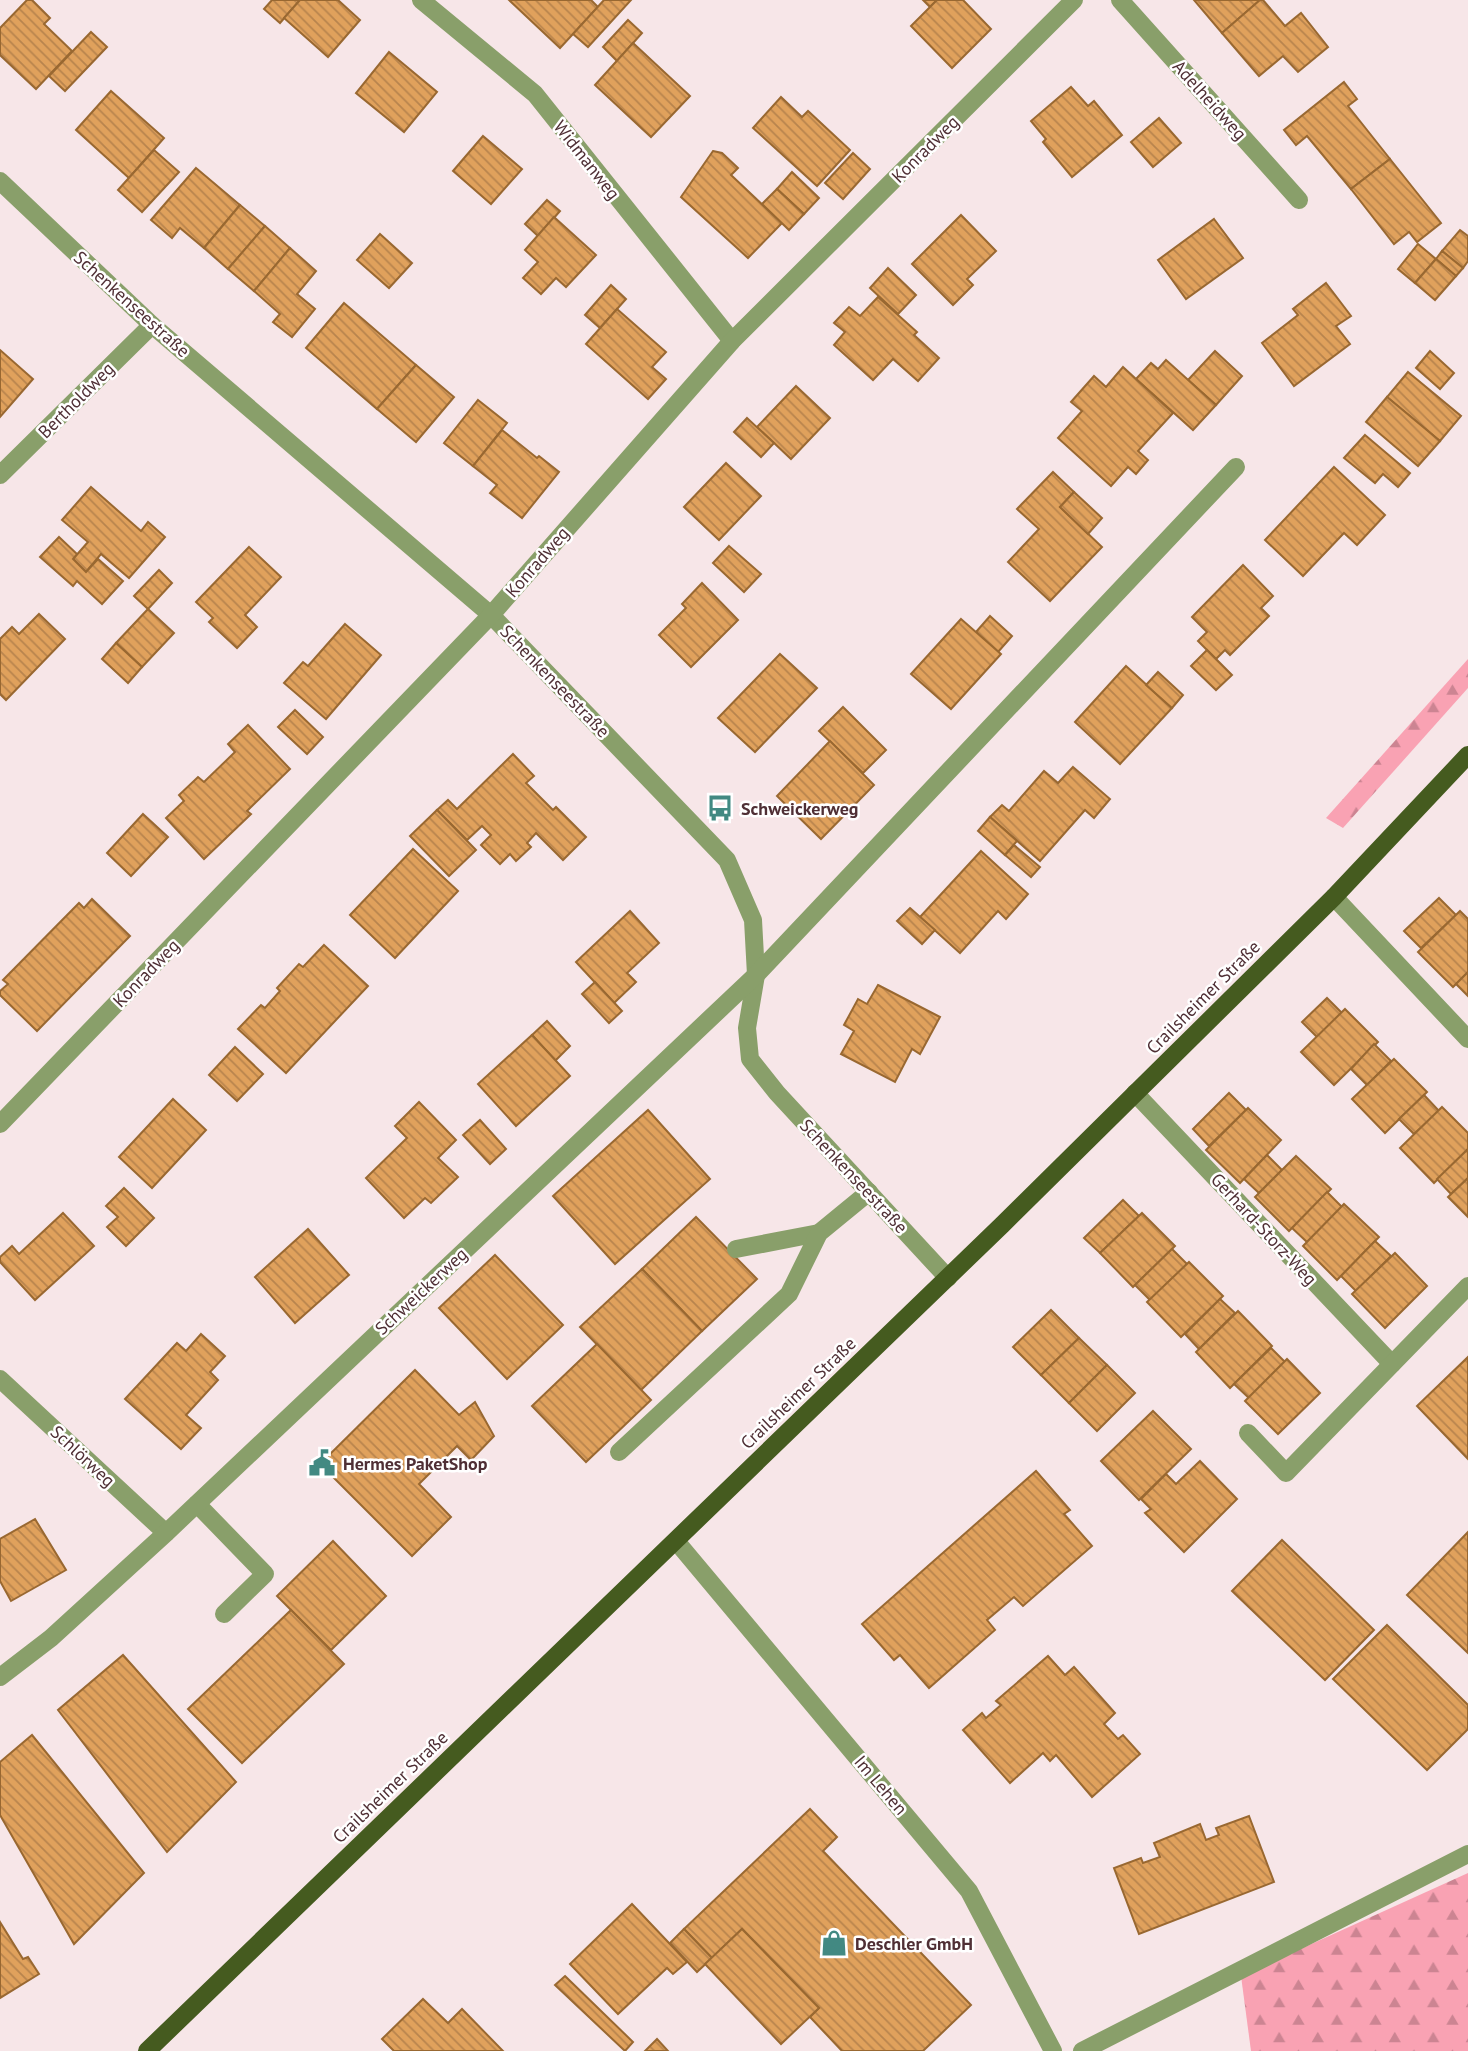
<svg xmlns="http://www.w3.org/2000/svg" width="1468" height="2051" font-family="'PT Sans',sans-serif">
	<style>
		.forest { fill: url(#forest-firs) }
		.building { fill: url(#building-back-hatch); stroke: #996831; stroke-width: 2 }
		.lines { fill: none; stroke-linecap: round; stroke-linejoin: round }
		.minor { stroke: #899f6a; stroke-width: 18 }
		.major { stroke: #455b1f; stroke-width: 18 }
		.labels { text-anchor: middle; dominant-baseline: central; stroke-width: 5; stroke-linejoin: round; paint-order: stroke }
		.street-label { font-size: 18px; fill: #4f2f35; stroke: #fff }
		.poi-label { font-size: 18px; font-weight: bold; fill: #4f2f35; stroke: #fff; text-anchor: start }
	</style>
	<defs>
		<pattern id="forest-firs" width="22" height="20" patternUnits="userSpaceOnUse" patternTransform="scale(1.75)"><rect width="22" height="20" fill="#f9a2b3"/><path d="M5 1l3.5 6h-7zM16 11l3.5 6h-7z" fill="#cc8492"/></pattern>
		<pattern id="building-back-hatch" width="6" height="6" patternUnits="userSpaceOnUse" patternTransform="scale(1.75)"><rect width="6" height="6" fill="#e0a15c"/><path d="M-1 5l2 2M0 0l6 6M5-1l2 2" fill="none" stroke="#b8844d"/></pattern>
	</defs>
	<rect width="100%" height="100%" fill="#f7e6e8"/>
	<g class="forest">
		<polygon points="1468,659 1468,688 1343,828 1326,818"/>
		<polygon points="1468,1873 1468,2051 1251,2051 1241,1976"/>
	</g>
	<g class="building">
		<polygon points="27,0 32,0 50,18 44,24 72,51 36,89 0,55 0,28"/>
		<polygon points="272,0 300,0 280,23 264,9"/>
		<polygon points="300,0 338,0 360,20 328,57 284,18"/>
		<polygon points="509,0 591,0 598,7 560,48"/>
		<polygon points="604,0 631,0 588,47 573,34"/>
		<polygon points="923,0 937,0 930,7"/>
		<polygon points="937,0 963,0 991,29 952,68 911,26"/>
		<polygon points="1194,0 1260,0 1222,33"/>
		<polygon points="1260,0 1263,0 1285,26 1301,13 1328,47 1298,72 1283,56 1259,76 1222,33"/>
		<polygon points="628,20 642,33 617,61 603,47"/>
		<polygon points="91,32 107,47 65,91 49,76"/>
		<polygon points="633,43 690,96 651,137 595,85"/>
		<polygon points="389,52 437,92 404,132 356,93"/>
		<polygon points="1344,82 1357,99 1348,106 1390,159 1351,189 1307,136 1296,145 1284,130"/>
		<polygon points="1071,87 1088,106 1094,101 1122,135 1072,177 1043,142 1046,139 1031,121"/>
		<polygon points="111,91 164,138 129,178 76,130"/>
		<polygon points="781,97 802,117 808,111 850,150 817,186 753,128"/>
		<polygon points="1159,118 1181,143 1153,167 1131,142"/>
		<polygon points="483,136 522,169 491,204 453,171"/>
		<polygon points="154,150 179,172 142,212 118,190"/>
		<polygon points="713,151 722,153 738,168 731,175 782,223 748,258 681,197"/>
		<polygon points="853,153 870,169 843,199 825,183"/>
		<polygon points="1390,159 1441,223 1417,242 1409,232 1394,244 1351,189"/>
		<polygon points="196,168 240,205 204,248 180,228 172,238 151,220"/>
		<polygon points="792,172 819,198 804,214 777,189"/>
		<polygon points="777,189 804,214 789,230 762,204"/>
		<polygon points="547,200 560,211 538,236 525,224"/>
		<polygon points="240,205 265,226 228,269 204,248"/>
		<polygon points="961,215 996,251 967,279 973,285 953,305 912,264"/>
		<polygon points="554,217 596,255 566,287 556,278 541,294 523,278 538,262 525,250"/>
		<polygon points="1214,219 1243,258 1186,299 1158,260"/>
		<polygon points="265,226 290,248 254,291 228,269"/>
		<polygon points="1460,230 1468,236 1468,261 1463,268 1442,251"/>
		<polygon points="380,234 412,263 389,288 357,260"/>
		<polygon points="1418,244 1436,259 1415,283 1398,269"/>
		<polygon points="290,248 316,271 297,294 315,309 292,337 273,322 280,314 254,291"/>
		<polygon points="1442,251 1463,268 1456,276 1436,259"/>
		<polygon points="1436,259 1456,276 1435,300 1415,283"/>
		<polygon points="888,268 916,295 898,314 870,288"/>
		<polygon points="1326,283 1351,316 1336,326 1350,344 1294,386 1262,343 1298,315 1293,309"/>
		<polygon points="611,285 626,299 600,328 585,315"/>
		<polygon points="878,297 917,332 914,335 939,358 918,381 893,359 873,380 834,345 845,332 834,323 849,307 860,316"/>
		<polygon points="344,303 416,365 377,409 306,348"/>
		<polygon points="617,309 666,352 652,367 666,379 648,399 586,344"/>
		<polygon points="0,350 33,379 0,417"/>
		<polygon points="1215,351 1242,376 1216,405 1188,380"/>
		<polygon points="1430,351 1454,373 1440,389 1416,368"/>
		<polygon points="1166,360 1216,405 1193,430 1136,379 1151,363 1158,369"/>
		<polygon points="416,365 454,397 416,442 377,409"/>
		<polygon points="1123,367 1173,413 1138,451 1148,460 1136,474 1128,467 1111,486 1058,438 1082,411 1071,402 1094,376 1106,387"/>
		<polygon points="1408,372 1461,416 1440,441 1387,397"/>
		<polygon points="796,386 830,418 791,459 757,427"/>
		<polygon points="1387,397 1440,441 1418,466 1366,422"/>
		<polygon points="478,400 507,423 473,466 444,443"/>
		<polygon points="747,418 774,443 761,457 734,432"/>
		<polygon points="502,430 537,458 539,456 559,472 522,518 490,493 497,485 473,466"/>
		<polygon points="1365,435 1410,473 1398,487 1383,474 1375,483 1344,458"/>
		<polygon points="726,463 761,496 719,540 684,507"/>
		<polygon points="1334,467 1385,515 1357,545 1344,533 1303,576 1265,540"/>
		<polygon points="1053,472 1074,492 1060,507 1102,547 1050,601 1008,562 1039,529 1017,509"/>
		<polygon points="91,487 141,531 148,522 165,537 129,578 101,554 86,572 73,559 88,542 62,520"/>
		<polygon points="1074,492 1102,518 1088,534 1060,507"/>
		<polygon points="59,537 77,554 73,559 86,572 98,559 123,581 102,604 77,581 73,586 40,557"/>
		<polygon points="729,546 761,574 744,592 713,563"/>
		<polygon points="249,547 281,577 245,615 257,627 237,648 209,622 213,618 196,602"/>
		<polygon points="1243,565 1273,596 1261,608 1269,616 1230,655 1225,650 1216,659 1198,641 1207,632 1192,617"/>
		<polygon points="159,570 172,583 148,609 134,596"/>
		<polygon points="702,583 738,620 691,667 659,635 686,608 682,604"/>
		<polygon points="148,609 174,633 142,667 116,643"/>
		<polygon points="39,614 65,639 6,700 0,694 0,639 12,627 19,634"/>
		<polygon points="990,616 1012,636 998,652 976,632"/>
		<polygon points="961,619 1001,654 951,709 911,674"/>
		<polygon points="345,624 381,655 326,719 284,683 303,662 308,666"/>
		<polygon points="116,643 142,667 128,683 102,659"/>
		<polygon points="1207,650 1232,675 1216,690 1191,666"/>
		<polygon points="780,654 817,688 755,752 718,718"/>
		<polygon points="1126,666 1172,708 1120,764 1075,722"/>
		<polygon points="1158,672 1183,695 1172,708 1146,685"/>
		<polygon points="843,707 886,750 863,773 819,731"/>
		<polygon points="295,710 323,737 307,754 278,727"/>
		<polygon points="248,725 290,769 247,811 251,814 204,859 166,818 184,801 179,795 198,777 204,782 235,752 228,744"/>
		<polygon points="830,741 874,785 821,839 777,796"/>
		<polygon points="513,754 534,776 526,783 553,810 556,807 586,837 563,860 536,833 527,843 531,847 516,861 510,854 500,864 481,845 491,835 482,826 467,840 437,810 448,800 457,809"/>
		<polygon points="1073,767 1110,799 1094,818 1085,810 1040,861 990,817 1002,805 1009,811 1044,771 1058,783"/>
		<polygon points="437,810 476,850 449,876 410,836"/>
		<polygon points="143,814 168,837 131,876 107,853"/>
		<polygon points="990,817 1017,841 1005,855 978,831"/>
		<polygon points="1014,845 1040,867 1031,877 1005,855"/>
		<polygon points="413,849 458,891 395,958 350,915"/>
		<polygon points="981,851 1028,894 1006,919 998,911 960,953 920,917"/>
		<polygon points="1439,898 1456,915 1421,948 1404,931"/>
		<polygon points="92,899 130,936 37,1031 0,995 0,991 8,984 3,980 79,903 84,908"/>
		<polygon points="910,908 935,930 922,944 897,921"/>
		<polygon points="630,911 659,943 627,973 636,982 614,1003 576,962"/>
		<polygon points="1460,911 1468,919 1468,972 1453,987 1418,952"/>
		<polygon points="324,945 368,986 286,1073 238,1029 261,1005 265,1008 280,991 277,988 299,964 303,967"/>
		<polygon points="1468,972 1468,996 1456,984"/>
		<polygon points="595,982 622,1011 609,1023 582,994"/>
		<polygon points="878,985 940,1017 920,1054 912,1049 895,1082 841,1054 854,1031 844,1025 858,999 867,1004"/>
		<polygon points="1327,998 1342,1013 1317,1037 1302,1022"/>
		<polygon points="1345,1009 1378,1042 1334,1085 1301,1052"/>
		<polygon points="547,1021 570,1046 555,1061 532,1035"/>
		<polygon points="532,1035 570,1076 516,1126 478,1084"/>
		<polygon points="1374,1044 1391,1061 1367,1085 1351,1069"/>
		<polygon points="235,1047 263,1074 237,1101 209,1075"/>
		<polygon points="1394,1059 1427,1092 1385,1133 1352,1099"/>
		<polygon points="1229,1093 1246,1110 1209,1146 1193,1129"/>
		<polygon points="1424,1095 1439,1111 1414,1134 1399,1119"/>
		<polygon points="173,1099 206,1130 152,1188 119,1157"/>
		<polygon points="419,1102 456,1140 438,1158 458,1177 431,1203 425,1198 404,1218 366,1178 407,1138 395,1126"/>
		<polygon points="1442,1107 1468,1133 1468,1149 1434,1183 1400,1148"/>
		<polygon points="1248,1108 1281,1140 1240,1183 1206,1150"/>
		<polygon points="648,1110 710,1179 615,1264 553,1196"/>
		<polygon points="480,1120 506,1149 490,1164 463,1135"/>
		<polygon points="1468,1149 1468,1178 1451,1194 1437,1179"/>
		<polygon points="1267,1155 1282,1170 1259,1193 1244,1179"/>
		<polygon points="1296,1156 1331,1189 1289,1231 1255,1197"/>
		<polygon points="1468,1178 1468,1217 1448,1197"/>
		<polygon points="124,1188 154,1218 126,1246 107,1227 118,1217 106,1206"/>
		<polygon points="1327,1192 1342,1207 1307,1242 1292,1228"/>
		<polygon points="1123,1200 1139,1216 1100,1253 1084,1238"/>
		<polygon points="1344,1204 1379,1237 1337,1280 1303,1246"/>
		<polygon points="63,1213 94,1246 35,1300 0,1262 0,1257 12,1246 19,1254"/>
		<polygon points="1142,1213 1175,1246 1133,1287 1100,1253"/>
		<polygon points="696,1217 757,1279 702,1331 642,1269"/>
		<polygon points="308,1229 349,1275 295,1323 255,1277"/>
		<polygon points="1375,1241 1391,1256 1356,1291 1341,1276"/>
		<polygon points="1172,1249 1187,1264 1150,1300 1135,1285"/>
		<polygon points="1395,1253 1427,1286 1385,1328 1352,1294"/>
		<polygon points="495,1255 563,1325 507,1379 439,1308"/>
		<polygon points="1189,1262 1223,1296 1181,1337 1147,1302"/>
		<polygon points="642,1269 702,1331 641,1390 580,1327"/>
		<polygon points="1220,1299 1235,1313 1199,1349 1185,1334"/>
		<polygon points="1051,1310 1079,1338 1041,1375 1013,1347"/>
		<polygon points="1238,1311 1272,1346 1230,1388 1196,1352"/>
		<polygon points="201,1334 225,1356 210,1372 218,1380 186,1415 201,1428 181,1449 125,1399 177,1343 186,1351"/>
		<polygon points="1079,1338 1107,1365 1069,1403 1041,1375"/>
		<polygon points="597,1344 651,1400 586,1462 532,1406"/>
		<polygon points="1271,1348 1285,1362 1249,1398 1234,1384"/>
		<polygon points="1468,1357 1468,1459 1417,1406"/>
		<polygon points="1287,1359 1320,1393 1278,1434 1245,1401"/>
		<polygon points="1107,1365 1135,1393 1097,1431 1069,1403"/>
		<polygon points="415,1370 459,1415 475,1402 494,1436 471,1460 457,1446 419,1484 451,1517 412,1556 320,1464"/>
		<polygon points="1153,1411 1191,1449 1139,1500 1101,1461"/>
		<polygon points="1200,1461 1237,1499 1184,1552 1145,1513 1151,1509 1141,1499 1166,1474 1176,1484"/>
		<polygon points="1036,1471 1070,1510 1064,1514 1092,1546 1023,1606 1014,1597 987,1620 995,1630 929,1688 900,1655 894,1660 862,1624"/>
		<polygon points="35,1519 66,1570 11,1601 0,1581 0,1539"/>
		<polygon points="1468,1532 1468,1653 1407,1595"/>
		<polygon points="1282,1540 1374,1630 1325,1680 1232,1591"/>
		<polygon points="333,1541 386,1596 331,1650 277,1596"/>
		<polygon points="291,1610 344,1664 242,1763 188,1709"/>
		<polygon points="1387,1625 1468,1705 1468,1729 1427,1770 1333,1679"/>
		<polygon points="123,1655 236,1782 167,1852 58,1710"/>
		<polygon points="1048,1656 1065,1675 1074,1667 1115,1713 1104,1724 1118,1739 1123,1735 1140,1754 1092,1797 1056,1755 1050,1761 1043,1753 1010,1783 963,1730 982,1713 986,1718 1001,1705 996,1701"/>
		<polygon points="32,1735 144,1873 74,1944 0,1815 0,1762"/>
		<polygon points="810,1809 837,1837 823,1851 971,2005 923,2051 842,2051 810,2017 819,2008 742,1929 712,1958 684,1929"/>
		<polygon points="1249,1816 1274,1882 1139,1934 1114,1868 1141,1858 1143,1863 1160,1857 1154,1843 1200,1824 1206,1840 1219,1835 1216,1828"/>
		<polygon points="632,1904 687,1962 673,1974 667,1968 618,2014 570,1964"/>
		<polygon points="0,1922 23,1959 28,1957 39,1974 0,1998"/>
		<polygon points="684,1929 712,1958 697,1972 670,1943"/>
		<polygon points="742,1929 819,2008 781,2044 705,1964"/>
		<polygon points="565,1976 633,2042 625,2051 555,1985"/>
		<polygon points="423,1999 448,2023 462,2009 503,2051 394,2051 382,2039"/>
		<polygon points="657,2039 668,2051 645,2051"/>
	</g>
	<g class="lines">
		<g class="minor">
			<polyline points="421,0 535,94 732,341"/>
			<polyline points="1120,0 1299,200"/>
			<polyline points="0,181 152,325 491,615 727,860 753,920 756,975 747,1028 750,1059 777,1093 948,1278"/>
			<polyline points="0,475 152,325"/>
			<polyline points="1334,897 1468,1039"/>
			<polyline points="1135,1093 1392,1364"/>
			<polyline points="0,1124 491,615 732,341 1074,0"/>
			<polyline points="736,1249 819,1233"/>
			<polyline points="0,1379 166,1533"/>
			<polyline points="1248,1433 1286,1473 1468,1286"/>
			<polyline points="619,1452 789,1294 819,1233 869,1192"/>
			<polyline points="197,1504 265,1574 224,1614"/>
			<polyline points="676,1541 969,1891 1053,2051"/>
			<polyline points="0,1677 51,1638 166,1533 756,975 1236,467"/>
			<polyline points="1082,2051 1468,1854"/>
		</g>
		<polyline class="major" points="147,2051 1002,1225 1334,897 1468,755"/>
	</g>
	<defs>
		<g id="bus-bare" transform="scale(2.1)"><path d="M-5-6H5V4H4V6H2V4H-2V6H-4V4H-5ZM-3.5-4V0h7V-4ZM-3.5 1.2v1.5H-2V1.2ZM2 1.2v1.5H3.5V1.2Z" fill="#428982" stroke="#fff" stroke-width="2.5" paint-order="stroke"/></g>
		<g id="civic-bare" transform="scale(2.1)"><path d="M-.6-6.5H3V-4.5H.6V-3L4-1V1h2V6H-6V1h2V-1L-.6-3ZM-1.2 2.5V6h2.4V2.5Z" fill="#428982" stroke="#fff" stroke-width="2.5" paint-order="stroke"/></g>
		<g id="shop-bare" transform="scale(2.1)"><path d="M-5-2.5h2.3a2.7 3.5 0 0 1 5.4 0H5L5.5 6h-11ZM-1.5-2.5h3a1.5 2.3 0 0 0-3 0Z" fill="#428982" stroke="#fff" stroke-width="2.5" paint-order="stroke"/></g>
	</defs>
	<g fill-rule="evenodd">
		<use href="#bus-bare" x="720" y="808"/>
		<use href="#civic-bare" x="322" y="1463"/>
		<use href="#shop-bare" x="834" y="1943"/>
	</g>
	<g class="labels">
		<g class="street-label">
			<text transform="translate(1210 100) rotate(48)">Adelheidweg</text>
			<text transform="translate(925 149) rotate(-45)">Konradweg</text>
			<text transform="translate(587 160) rotate(52)">Widmanweg</text>
			<text transform="translate(132 304) rotate(42)">Schenkenseestraße</text>
			<text transform="translate(76 400) rotate(-45)">Bertholdweg</text>
			<text transform="translate(537 562) rotate(-49)">Konradweg</text>
			<text transform="translate(555 681) rotate(46)">Schenkenseestraße</text>
			<text transform="translate(146 973) rotate(-46)">Konradweg</text>
			<text transform="translate(1203 997) rotate(-45)">Crailsheimer Straße</text>
			<text transform="translate(854 1176) rotate(47)">Schenkenseestraße</text>
			<text transform="translate(1264 1229) rotate(47)">Gerhard-Storz-Weg</text>
			<text transform="translate(421 1291) rotate(-43)">Schweickerweg</text>
			<text transform="translate(798 1393) rotate(-44)">Crailsheimer Straße</text>
			<text transform="translate(83 1456) rotate(43)">Schlörweg</text>
			<text transform="translate(881 1785) rotate(50)">Im Lehen</text>
			<text transform="translate(390 1787) rotate(-44)">Crailsheimer Straße</text>
		</g>
		<g class="poi-label">
			<text x="741" y="808">Schweickerweg</text>
			<text x="343" y="1463">Hermes PaketShop</text>
			<text x="855" y="1943">Deschler GmbH</text>
		</g>
	</g>
</svg>
